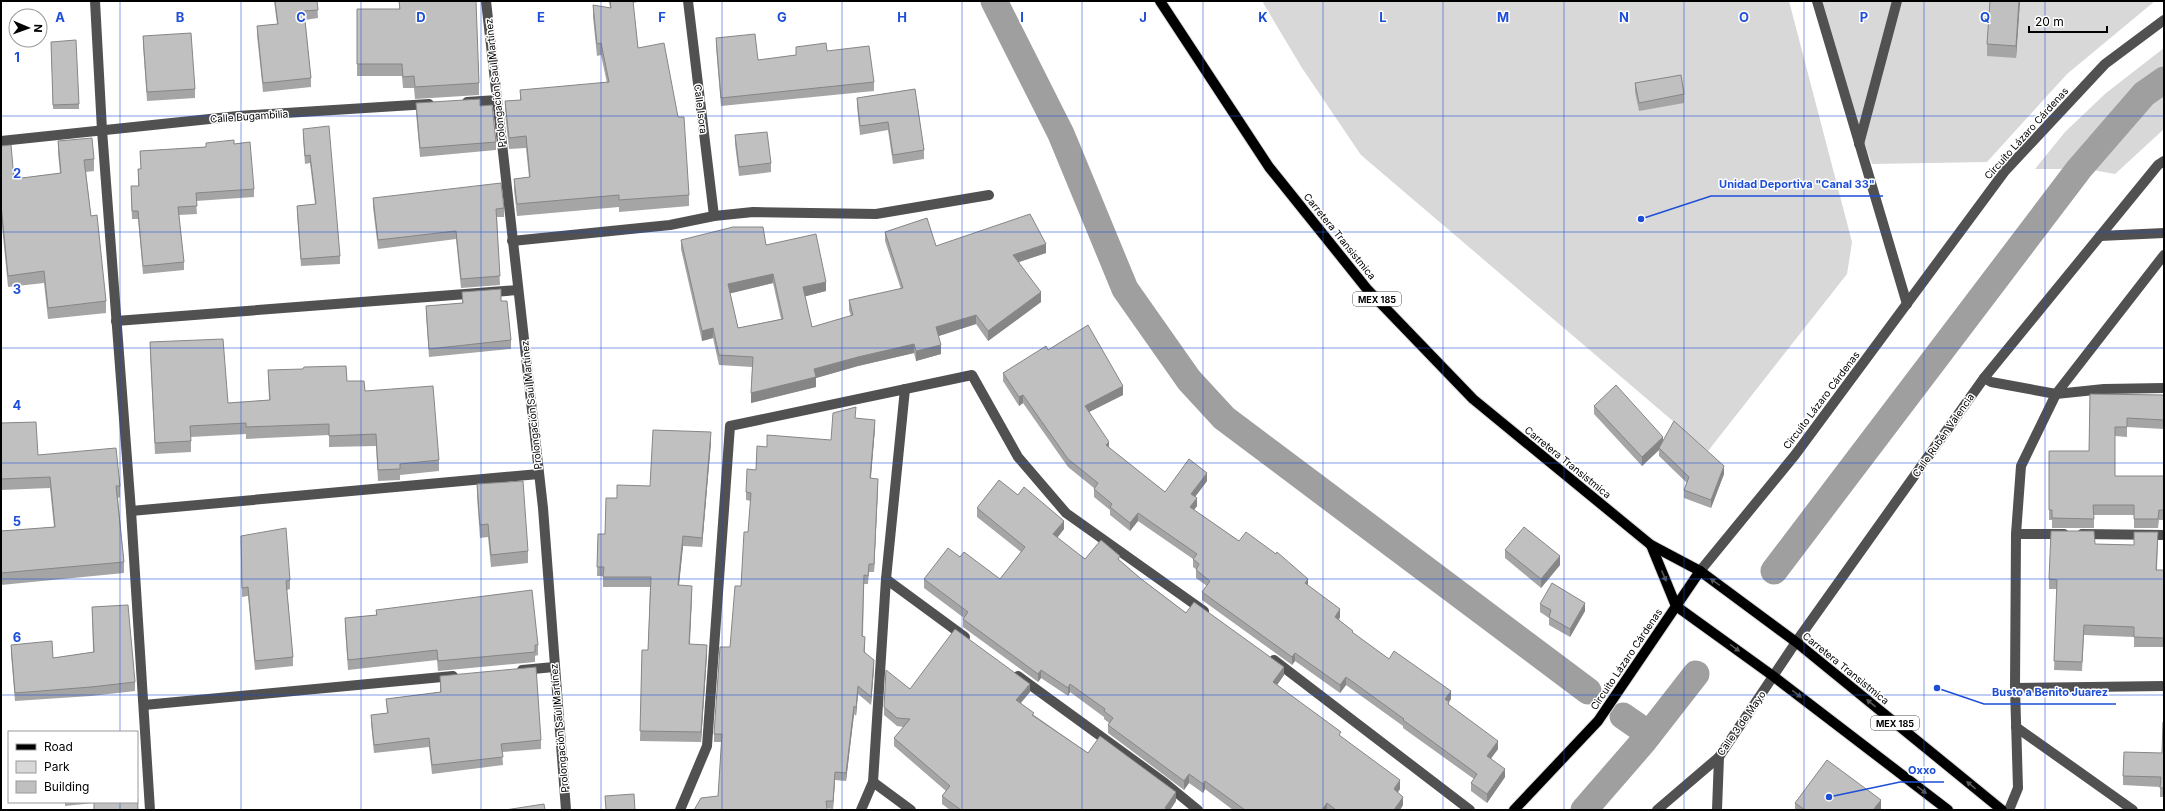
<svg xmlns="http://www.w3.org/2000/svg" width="2165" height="811" font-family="Inter,sans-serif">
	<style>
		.green { fill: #d8d8d8 }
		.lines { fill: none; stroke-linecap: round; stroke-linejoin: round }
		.canal { stroke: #9f9f9f; stroke-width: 27 }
		.major-casing { stroke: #dbdbdb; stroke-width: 12 }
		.minor { stroke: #515151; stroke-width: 10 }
		.major { stroke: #000; stroke-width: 10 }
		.wall { fill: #a5a5a5; fill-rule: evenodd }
		.shaded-wall { fill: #868686 }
		.building { fill: #c0c0c0; stroke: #868686; fill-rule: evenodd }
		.oneway { fill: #595959 }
		.grid { fill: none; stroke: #1d4ed8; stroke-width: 1; stroke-opacity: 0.55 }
		.labels { text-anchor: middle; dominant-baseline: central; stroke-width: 3; stroke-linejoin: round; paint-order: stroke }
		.shield { fill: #fff; stroke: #4c4c4c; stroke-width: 1 }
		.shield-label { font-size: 9px; font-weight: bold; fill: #000 }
		.street-label { font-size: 10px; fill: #000; stroke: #fff }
		.grid-label { font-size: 13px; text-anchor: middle; font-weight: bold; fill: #1d4ed8; stroke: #fff; stroke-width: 3; stroke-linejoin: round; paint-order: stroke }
		.leader { fill: none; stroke: #1d4ed8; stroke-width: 1.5 }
		.callout-dot { fill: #1d4ed8; stroke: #fff; stroke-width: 1.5 }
		.callout-label { font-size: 11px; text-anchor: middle; font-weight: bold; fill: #1d4ed8; stroke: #fff; stroke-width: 3; stroke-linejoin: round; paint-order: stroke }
	</style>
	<rect width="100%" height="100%" fill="#fff"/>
	<g class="green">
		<polygon points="1262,1 1789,1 1852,242 1847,274 1708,451 1361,155 1302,68"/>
		<polygon points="1812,1 2155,1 2067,74 1987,162 1872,164"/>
		<polygon points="2164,48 2164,74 2134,93 2068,169 2035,169 2065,132 2106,93"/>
		<polygon points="2164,92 2164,129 2115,174 2087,169 2149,103"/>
	</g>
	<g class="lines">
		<g class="canal">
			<polyline points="994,1 1061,134 1125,289 1189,380 1224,418 1588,691"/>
			<polyline points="1774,571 2079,169 2144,94 2164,80"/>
			<polyline points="1623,716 1649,734"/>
			<polyline points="1584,810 1643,742 1696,674"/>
		</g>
		<g class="major-casing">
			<g id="major">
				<polyline points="1160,1 1269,167 1367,289 1473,399 1651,545 1700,571 1796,642 2002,810"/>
				<polyline points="1651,545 1676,606 1773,676 1948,810"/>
				<polyline points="1514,810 1598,721 1700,571"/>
			</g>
		</g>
		<g class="minor">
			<polyline points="95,1 102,130 131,511 150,810"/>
			<polyline points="486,1 543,508 566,810"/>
			<polyline points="688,1 714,216"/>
			<polyline points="1817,1 1907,304"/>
			<polyline points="467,102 497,100"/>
			<polyline points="1,141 238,116 429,104"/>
			<polyline points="1859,144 1897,1"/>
			<polyline points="2100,236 2164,233"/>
			<polyline points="512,241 670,225 714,216 753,212 876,214 989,195"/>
			<polyline points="116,321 518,290"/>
			<polyline points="1984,378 1991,382 2056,394 2104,389 2164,388"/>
			<polyline points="131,511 539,474"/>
			<polyline points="2016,534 2064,534"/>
			<polyline points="2082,534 2164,535"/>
			<polyline points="1700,571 1795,455 2005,171 2105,64 2164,20"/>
			<polyline points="886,579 965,637"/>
			<polyline points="1274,660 1470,810"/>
			<polyline points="522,670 554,667"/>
			<polyline points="1018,676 1165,783 1198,810"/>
			<polyline points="2015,688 2164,686"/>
			<polyline points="144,705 453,676"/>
			<polyline points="2016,727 2133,810"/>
			<polyline points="873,782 911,810"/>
			<polyline points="680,810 707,746 730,426 972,375 1018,457 1066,513 1204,611"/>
			<polyline points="861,810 873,782 886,579 905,389"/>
			<polyline points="1657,810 1719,757 1796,642 1984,378 2158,165 2164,161"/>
			<polyline points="1717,810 1719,757"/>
			<polyline points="2009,810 2018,788 2015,688 2016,534 2021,466 2056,394 2164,255"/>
		</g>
		<use href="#major" class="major"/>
	</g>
	<g class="wall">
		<polygon points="274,1 317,1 318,18 305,20 311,78 311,87 263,92 257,35 257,26 277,24"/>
		<polygon points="399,1 479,83 479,95 415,99 414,88 403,88 402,76 357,76 357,9 399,9"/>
		<polygon points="609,1 637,1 637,2 633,3 638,48 689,195 689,206 619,212 619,207 517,216 514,190 514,179 529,177 526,148 509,149 505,113 505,101 520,100 520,90 607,83 601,55 597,56 593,17 593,5 610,8"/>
		<polygon points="1990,1 2020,1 2016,58 1987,56 1987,44"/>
		<polygon points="143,36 195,89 195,98 147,101 143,45"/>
		<polygon points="716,38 758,60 796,55 796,47 827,51 874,82 874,91 721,106 716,47"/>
		<polygon points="51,42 79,104 79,109 53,109"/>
		<polygon points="1635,83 1684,94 1684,103 1639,111 1635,92"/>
		<polygon points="915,89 924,150 924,159 893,164 888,130 860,135 857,106 857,98"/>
		<polygon points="416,103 480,106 496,142 496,150 420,157 416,112"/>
		<polygon points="303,129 340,256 340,264 301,266 297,214 297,206 315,204 310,163 305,164 303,137"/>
		<polygon points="735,135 771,163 771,172 739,176 735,144"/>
		<polygon points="58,141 94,159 94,171 86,172 91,216 106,301 106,313 48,319 44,283 8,287 1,216 1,146 14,179 60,173 58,153"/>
		<polygon points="234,144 254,189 254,197 196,201 197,214 179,215 184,262 184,270 143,274 138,219 132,219 131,194 131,186 138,186 138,169 141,169 140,151 206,147"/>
		<polygon points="373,198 504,208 504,217 497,217 500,285 461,288 456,239 378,249 373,207"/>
		<path d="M885,232L936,246L1046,253L1019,262L1041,302L988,341L976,324L938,336L941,354L916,361L914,353L858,366L816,378V387L751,403L752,367L719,365L713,338L702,341L681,249V240L766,245L826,291L805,296L812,327L851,316L849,310V300L901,289L885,241ZM773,283L781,319L738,328L730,293Z"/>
		<polygon points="462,292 501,301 511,340 511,349 429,357 426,315 426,306 462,303"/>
		<polygon points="150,342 228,403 269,400 268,370 347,381 365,391 439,460 439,471 400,475 400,480 378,481 376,446 329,447 329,435 246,439 246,434 191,437 191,452 155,454 150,353"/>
		<polygon points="1048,350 1123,395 1089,412 1109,448 1165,492 1207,481 1195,497 1197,506 1194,510 1239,541 1308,586 1340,617 1339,620 1353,633 1389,659 1451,699 1449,702 1449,705 1498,749 1491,758 1505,777 1487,803 1471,791 1471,783 1474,779 1403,728 1403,726 1346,685 1340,693 1295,661 1292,665 1202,600 1202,592 1207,586 1196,578 1196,569 1193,567 1193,559 1138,521 1130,531 1110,515 1110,510 1094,497 1094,488 1068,467 1023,403 1019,406 1003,381 1003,373"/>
		<polygon points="2090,394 2164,395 2164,429 2127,427 2127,437 2115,436 2115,476 2164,476 2164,520 2159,520 2158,528 2134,528 2134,515 2094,515 2094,528 2052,528 2052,520 2049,520 2049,451 2089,451"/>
		<polygon points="1594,406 1663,440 1724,474 1711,508 1684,498 1684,490 1687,483 1659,456 1659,450 1642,466 1594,414"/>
		<polygon points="855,418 875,428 871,478 878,487 874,572 869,572 868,584 864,584 863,636 865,645 865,652 874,668 871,705 858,694 856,716 854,714 846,781 835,780 833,809 718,796 722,742 714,742 714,734 741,586 748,532 751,501 746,500 746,492 767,447 831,440"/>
		<polygon points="1,423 38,455 120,486 120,497 118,498 124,562 124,573 1,585 1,531 54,527 50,488 1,490"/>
		<polygon points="711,442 702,547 683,546 679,585 692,595 690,644 707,654 701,742 640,741 642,650 648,650 650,587 603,587 603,576 597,576 598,534 605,534 617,498 650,486"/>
		<polygon points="477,484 528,551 528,563 491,567 488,537 480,538 477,497"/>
		<polygon points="1018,495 1064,529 1057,538 1085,559 1120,561 1140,578 1186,613 1284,675 1277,685 1341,737 1400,789 1398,792 1403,805 1400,810 1233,810 1205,789 1203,793 1189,783 1184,790 1108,733 1108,725 1109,723 1104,719 1104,717 1070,692 1068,696 1041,678 1038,682 963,627 963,619 964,618 924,588 924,579 960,557 1000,579 1021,552 977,517 977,508"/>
		<polygon points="241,536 290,580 290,589 287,590 293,657 293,666 255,670 248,596 242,597"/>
		<polygon points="2158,541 2157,570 2164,570 2164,647 2134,647 2134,637 2084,635 2082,671 2054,670 2057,589 2049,589 2049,579 2095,544 2134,545"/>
		<polygon points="1505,550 1560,565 1541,588 1505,558"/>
		<polygon points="1540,604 1585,611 1570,637 1549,625 1549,618 1540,612"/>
		<polygon points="92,607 135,682 135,691 91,696 15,701 11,654 11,645 53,658 93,652"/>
		<polygon points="376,610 538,645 538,655 535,656 535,662 438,671 437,660 348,670 345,628 345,618 376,615"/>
		<polygon points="440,676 541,740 541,749 502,752 503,765 432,774 429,747 374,753 371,723 371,715 387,713 386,699 440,692"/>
		<polygon points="910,689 1030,692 1021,703 1034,715 1088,753 1176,801 1170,810 950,810 942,804 942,796 946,791 894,746 894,738 903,727 897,726 884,715 884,707"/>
		<polygon points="2164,722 2164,797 2160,797 2160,787 2123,785 2123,776 2162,753"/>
		<polygon points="65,802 137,802 94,803 65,806"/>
		<polygon points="1795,803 1881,810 1795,810"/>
	</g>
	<g class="shaded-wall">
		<polygon points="2019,1 2020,1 2016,58 2016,46"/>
		<polygon points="1046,244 1046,253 1013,264 1013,255"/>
		<polygon points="773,274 773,283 728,294 728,284"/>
		<polygon points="826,282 826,291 803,297 803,287"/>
		<polygon points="1041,292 1041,302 988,341 988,331"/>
		<polygon points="976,315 976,324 936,337 936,327"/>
		<polygon points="713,328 713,338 702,341 702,331"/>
		<polygon points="914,344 914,353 858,366 816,378 816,387 751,403 751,393 814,369 858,357"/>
		<polygon points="941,345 941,354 916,361 916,351"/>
		<polygon points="1123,386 1123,395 1085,414 1085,406"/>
		<polygon points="1023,395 1023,403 1019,406 1019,397"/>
		<polygon points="875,420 875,428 870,486 870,478"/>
		<polygon points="711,432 711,442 702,547 702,538"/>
		<polygon points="1663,437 1663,446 1659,448 1659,450 1642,466 1642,457"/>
		<polygon points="1109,442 1109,450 1106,445"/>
		<polygon points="1724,466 1724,474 1711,508 1711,500"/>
		<polygon points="1207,473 1207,481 1191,502 1191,494"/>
		<polygon points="878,479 878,487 874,572 874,564"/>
		<polygon points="1197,498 1197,506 1190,515 1190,507"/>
		<polygon points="1138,513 1138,521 1130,531 1130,523"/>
		<polygon points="1064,521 1064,529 1053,543 1053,534"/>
		<polygon points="683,536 683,546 678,594 678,585"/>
		<polygon points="1560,556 1560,565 1541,588 1541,579"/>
		<polygon points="1308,579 1308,587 1305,583"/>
		<polygon points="692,586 692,595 689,653 689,644"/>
		<polygon points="1585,603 1585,611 1570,637 1570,629"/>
		<polygon points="1340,609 1340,617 1335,625 1335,617"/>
		<polygon points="707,645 707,654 701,742 701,732"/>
		<polygon points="1295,653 1295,661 1292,665 1292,657"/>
		<polygon points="874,660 874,668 871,705 871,697"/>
		<polygon points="1284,667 1284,675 1273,691 1273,682"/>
		<polygon points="1041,670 1041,678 1038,682 1038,674"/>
		<polygon points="1346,677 1346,685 1340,693 1340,685"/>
		<polygon points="1030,684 1030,692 1016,708 1016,700"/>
		<polygon points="1070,684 1070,692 1068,696 1068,688"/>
		<polygon points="858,686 858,694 856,716 856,708"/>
		<polygon points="1451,691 1451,699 1445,707 1445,699"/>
		<polygon points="854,706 854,714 846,781 846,773"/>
		<polygon points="1498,741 1498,749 1487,764 1487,756"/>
		<polygon points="1505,769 1505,777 1487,803 1487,794"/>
		<polygon points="835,772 835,780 833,809 833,801"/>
		<polygon points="1189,774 1189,783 1184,790 1184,781"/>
		<polygon points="1400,780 1400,789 1394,798 1394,789"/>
		<polygon points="1205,781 1205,789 1203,793 1203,784"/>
		<polygon points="1176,792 1176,801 1170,810 1165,810 1165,808"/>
		<polygon points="1403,797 1403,805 1400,810 1394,810"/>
		<polygon points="1881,800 1881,810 1873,810"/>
		<polygon points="1327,803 1327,810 1322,810"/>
	</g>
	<g class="building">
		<polygon points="275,1 317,1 318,10 304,11 311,78 263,83 257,26 278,24"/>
		<polygon points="399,1 476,1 479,83 415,87 414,76 403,77 402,64 357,64 357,9 400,9"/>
		<polygon points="610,1 633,1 638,48 664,43 678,117 684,117 689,195 619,200 619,195 517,204 514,179 530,177 526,136 509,138 505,101 521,100 520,90 609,82 601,43 597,44 593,5 611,8"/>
		<polygon points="1990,1 2019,1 2016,46 1987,44"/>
		<polygon points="191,33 195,89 147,92 143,36"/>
		<polygon points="755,34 758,60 796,55 796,47 826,43 827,51 869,46 874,82 721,98 716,38"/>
		<polygon points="76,40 79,104 53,105 51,42"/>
		<polygon points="1681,75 1684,94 1639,103 1635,83"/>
		<polygon points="915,89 924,150 893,155 888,122 860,126 857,98"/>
		<polygon points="480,99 480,106 492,105 496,142 420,148 416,103"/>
		<polygon points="329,126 340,256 301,259 297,206 316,204 310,155 305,156 303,129"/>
		<polygon points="767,132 771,163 739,167 735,135"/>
		<polygon points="92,138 94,159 84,160 91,216 97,215 106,301 48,308 44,271 8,276 1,205 1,146 11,145 14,179 61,173 58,141"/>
		<polygon points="234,140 234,144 250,142 254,189 196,193 197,206 178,207 184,262 143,266 138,211 132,211 131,186 139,186 138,169 141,169 140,151 206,147 206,143"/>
		<polygon points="501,183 504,208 496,209 500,276 461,279 456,231 378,240 373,198"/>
		<path d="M1030,214L1046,244L1013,255L1041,292L988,331L976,315L936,327L941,345L916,351L914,344L858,357L814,369L816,377L751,393L753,357L719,355L713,328L702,331L681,240L733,227H763L766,245L816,234L826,282L803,287L812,327L853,315L849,300L903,288L885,232L927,218L936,246ZM773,274L783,319L738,328L728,284Z"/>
		<polygon points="501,289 501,301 507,301 511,340 429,349 426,306 463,303 462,292"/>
		<polygon points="1088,325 1123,386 1085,406 1109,442 1106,445 1165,492 1189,459 1207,473 1191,494 1197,498 1190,507 1239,541 1246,532 1276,554 1277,552 1308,579 1305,583 1340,609 1335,617 1353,631 1352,632 1389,659 1394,651 1451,691 1445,699 1449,702 1448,704 1498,741 1487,756 1505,769 1487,794 1471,783 1477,774 1403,720 1404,719 1346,677 1340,685 1295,653 1292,657 1202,592 1210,581 1196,570 1199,564 1193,559 1197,554 1138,513 1130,523 1110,507 1112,504 1094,489 1098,483 1068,459 1023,395 1019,397 1003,373 1046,346 1048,350"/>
		<polygon points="223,339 228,403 270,400 268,370 303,369 304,367 346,366 347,381 364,381 365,391 433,386 439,460 400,464 400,469 378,470 376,434 329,436 329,424 246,427 246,423 190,426 191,441 155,443 150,342"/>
		<polygon points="1616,385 1663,437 1642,457 1594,406"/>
		<polygon points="2090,394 2164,395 2164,420 2127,418 2127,427 2115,427 2115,476 2164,476 2164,510 2159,510 2158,519 2134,519 2134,505 2093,505 2094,519 2052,518 2052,510 2049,510 2049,451 2089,451"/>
		<polygon points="856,407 855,418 875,420 870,478 878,479 874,564 869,564 868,576 864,575 862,636 865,637 864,652 874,660 871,697 858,686 856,708 854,706 846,773 835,772 833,801 826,801 827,810 694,810 701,798 718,796 722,734 714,734 720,647 730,647 735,586 741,586 744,532 748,532 751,493 746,492 747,469 756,470 757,446 767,447 767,435 831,440 833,413"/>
		<polygon points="1674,421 1724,466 1711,500 1684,490 1689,477 1659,448"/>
		<polygon points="36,422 38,455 116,448 120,486 116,486 124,562 1,573 1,531 55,527 50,477 1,479 1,423"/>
		<polygon points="653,430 711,432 702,538 683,536 678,585 692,586 689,644 707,645 701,732 640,731 642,650 648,650 651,577 603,577 604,567 597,567 598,534 605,534 606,498 617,498 617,485 650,486"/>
		<polygon points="999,480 1018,495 1024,487 1064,521 1053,534 1085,559 1101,540 1120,556 1118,559 1140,578 1186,613 1194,602 1284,667 1273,682 1341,732 1339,735 1400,780 1394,789 1403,797 1394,810 1336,810 1327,803 1322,810 1245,810 1205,781 1203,784 1189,774 1184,781 1108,725 1113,718 1104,711 1105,709 1070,684 1068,688 1041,670 1038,674 963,619 968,612 924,579 948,548 960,557 964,552 1000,579 1025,547 977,508"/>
		<polygon points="523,481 528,551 491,555 488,524 480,525 477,484"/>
		<polygon points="1524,527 1560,556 1541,579 1505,550"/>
		<polygon points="286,528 290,580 286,581 293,657 255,661 248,587 242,588 241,536"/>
		<polygon points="2051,531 2094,531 2095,544 2134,545 2134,532 2158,532 2156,570 2164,570 2164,638 2134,637 2134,627 2084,625 2082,662 2054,661 2057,580 2049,579"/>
		<polygon points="1552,583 1585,603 1570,629 1549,617 1551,610 1540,604"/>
		<polygon points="532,590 538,645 535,645 535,652 438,661 437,650 348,660 345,618 377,615 376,610"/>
		<polygon points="128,605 135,682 91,687 15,693 11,645 52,641 53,658 94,652 92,607"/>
		<polygon points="955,629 1030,684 1016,700 1034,713 1032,715 1088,753 1100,736 1176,792 1165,808 1168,810 961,810 942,796 950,786 894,738 910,719 897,718 884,707 886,670 910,689"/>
		<polygon points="536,667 541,740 501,744 503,757 432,765 429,738 374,745 371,715 388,713 386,699 441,692 440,676"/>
		<polygon points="2163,722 2164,722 2164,788 2160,788 2161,777 2123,776 2124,752 2162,753"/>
		<polygon points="1827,760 1881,800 1873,810 1805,810 1795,803"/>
		<polygon points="137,782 138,810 94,810 94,802 137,802"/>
		<polygon points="634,794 635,810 606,810 605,796"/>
		<polygon points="544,804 545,810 505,810"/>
	</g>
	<defs><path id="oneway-solid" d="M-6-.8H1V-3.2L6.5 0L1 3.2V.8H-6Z"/></defs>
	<g class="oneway">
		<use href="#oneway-solid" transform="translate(1664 576) rotate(67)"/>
		<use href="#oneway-solid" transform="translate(1715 582) rotate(-145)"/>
		<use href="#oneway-solid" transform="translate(1735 648) rotate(36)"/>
		<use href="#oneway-solid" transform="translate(1797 694) rotate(37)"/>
		<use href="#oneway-solid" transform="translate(1871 703) rotate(-141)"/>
		<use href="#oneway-solid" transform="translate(1971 785) rotate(-141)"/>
		<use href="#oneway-solid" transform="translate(1922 790) rotate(37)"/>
	</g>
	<path class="grid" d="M120,1V732M241,1V810M361,1V810M481,1V810M601,1V810M722,1V810M842,1V810M962,1V810M1082,1V810M1203,1V810M1323,1V810M1443,1V810M1564,1V810M1684,1V810M1804,1V810M1924,1V810M2045,1V810M1,116H2164M1,232H2164M1,348H2164M1,463H2164M1,579H2164M1,695H2164M120,802V810"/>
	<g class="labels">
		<g class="shield">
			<rect x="1353" y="292" width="48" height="14" rx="3"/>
			<rect x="1871" y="716" width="48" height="14" rx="3"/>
		</g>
		<g class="shield-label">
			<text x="1377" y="299">MEX 185</text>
			<text x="1895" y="723">MEX 185</text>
		</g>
		<g class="street-label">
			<text transform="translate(495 83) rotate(-96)">Prolongación Saúl Martínez</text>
			<text transform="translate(701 109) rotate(83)">Calle Isora</text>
			<text transform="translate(249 116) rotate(-4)">Calle Bugambilia</text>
			<text transform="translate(2026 133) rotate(-48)">Circuito Lázaro Cárdenas</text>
			<text transform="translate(1340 236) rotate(51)">Carretera Transistmica</text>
			<text transform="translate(1821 400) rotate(-53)">Circuito Lázaro Cárdenas</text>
			<text transform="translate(531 405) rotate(-96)">Prolongación Saúl Martínez</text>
			<text transform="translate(1943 435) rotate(-55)">Calle Rubén Valencia</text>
			<text transform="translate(1568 462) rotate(39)">Carretera Transistmica</text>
			<text transform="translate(1626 659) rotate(-56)">Circuito Lázaro Cárdenas</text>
			<text transform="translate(1846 668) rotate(39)">Carretera Transistmica</text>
			<text transform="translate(1741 723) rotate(-55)">Calle 3 de Mayo</text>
			<text transform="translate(559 728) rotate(-95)">Prolongación Saúl Martínez</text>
		</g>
	</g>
	<g class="grid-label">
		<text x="60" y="22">A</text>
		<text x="180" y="22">B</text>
		<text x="301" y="22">C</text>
		<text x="421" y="22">D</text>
		<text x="541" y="22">E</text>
		<text x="662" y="22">F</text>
		<text x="782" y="22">G</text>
		<text x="902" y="22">H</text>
		<text x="1022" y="22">I</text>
		<text x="1143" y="22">J</text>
		<text x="1263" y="22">K</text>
		<text x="1383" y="22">L</text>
		<text x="1503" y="22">M</text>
		<text x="1624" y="22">N</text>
		<text x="1744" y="22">O</text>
		<text x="1864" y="22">P</text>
		<text x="1985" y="22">Q</text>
		<text x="17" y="62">1</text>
		<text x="17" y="178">2</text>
		<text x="17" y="294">3</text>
		<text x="17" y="410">4</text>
		<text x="17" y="526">5</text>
		<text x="17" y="642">6</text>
	</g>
	<path class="leader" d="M1641 219L1711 196H1883M1937 688L1984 704H2116M1829 797L1900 782H1944"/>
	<g class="callout-dot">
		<circle cx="1641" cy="219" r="4"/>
		<circle cx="1937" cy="688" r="4"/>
		<circle cx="1829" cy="797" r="4"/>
	</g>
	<g class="callout-label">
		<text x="1797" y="188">Unidad Deportiva "Canal 33"</text>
		<text x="2050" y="696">Busto a Benito Juarez</text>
		<text x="1922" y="774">Oxxo</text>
	</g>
	<rect width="2165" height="811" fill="none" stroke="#000000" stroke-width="4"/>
	<rect x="8" y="731" width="130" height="72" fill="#ffffff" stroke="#999999"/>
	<rect x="16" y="744" width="20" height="6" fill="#000000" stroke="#999999"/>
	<text x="44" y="751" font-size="12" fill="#000000">Road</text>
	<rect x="16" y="761" width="20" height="12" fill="#d8d8d8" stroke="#999999"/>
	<text x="44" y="771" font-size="12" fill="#000000">Park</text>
	<rect x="16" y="781" width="20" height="12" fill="#c0c0c0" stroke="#999999"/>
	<text x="44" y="791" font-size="12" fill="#000000">Building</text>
	<g transform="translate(28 28) rotate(92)"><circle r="19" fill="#ffffff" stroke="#999999"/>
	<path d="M0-3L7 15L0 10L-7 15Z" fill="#000000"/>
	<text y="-6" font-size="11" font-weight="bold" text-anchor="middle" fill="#000000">N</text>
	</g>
	<path d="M2029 26v6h78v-6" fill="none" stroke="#000000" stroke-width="2"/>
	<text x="2035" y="26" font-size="12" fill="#000000" stroke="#ffffff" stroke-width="3" paint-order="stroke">20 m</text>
</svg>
